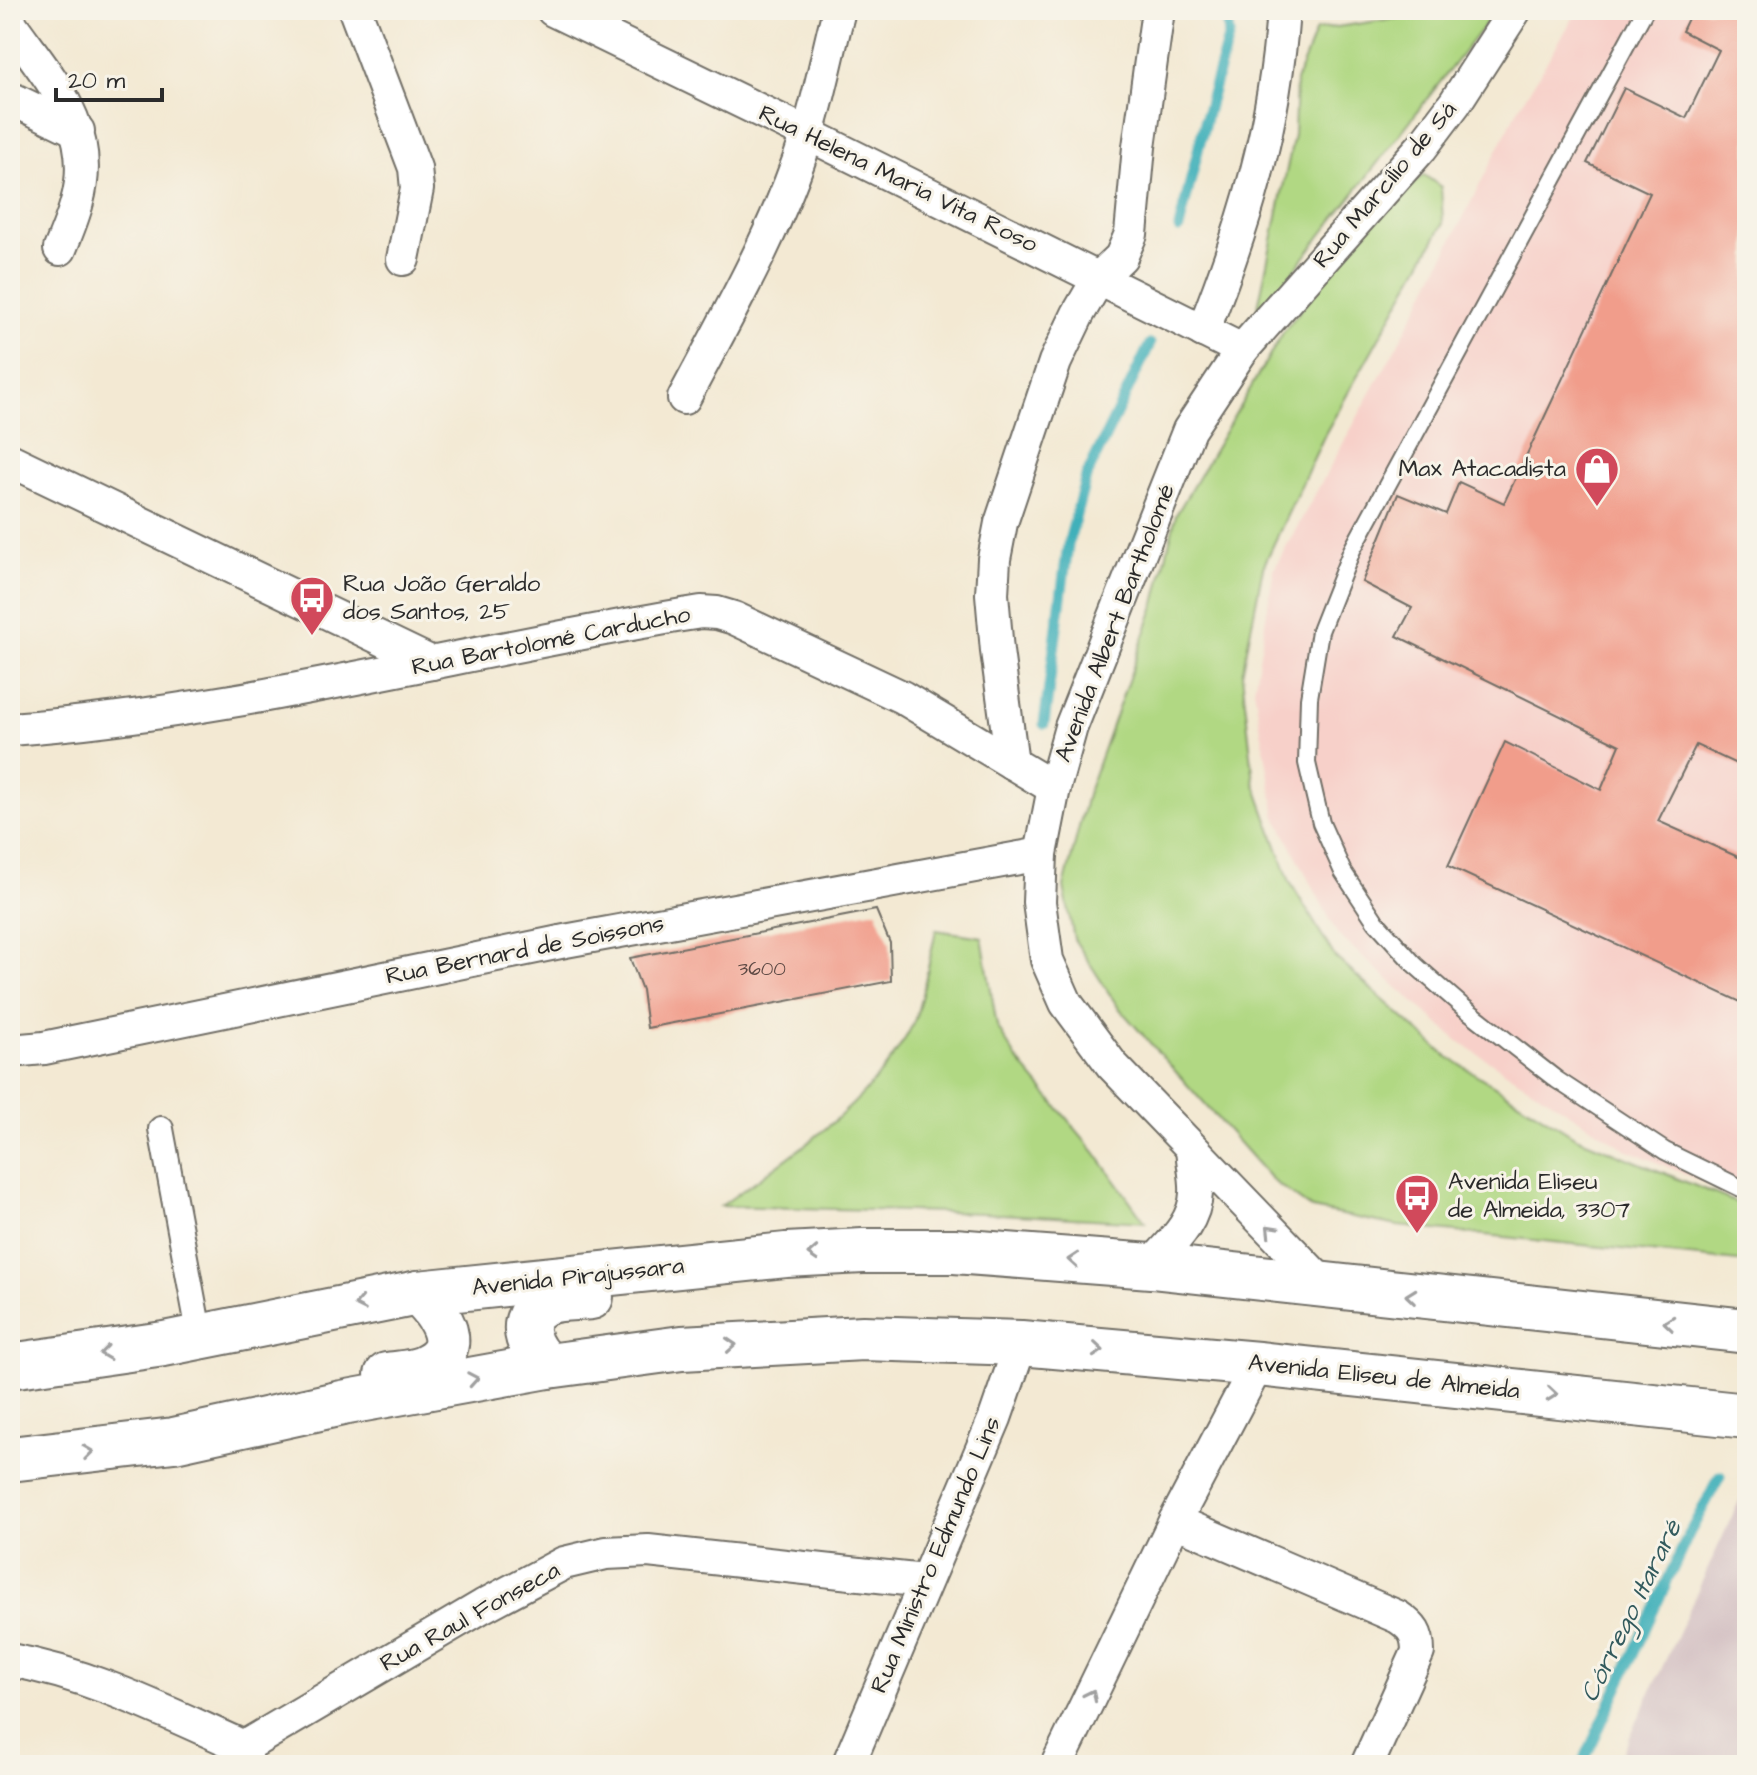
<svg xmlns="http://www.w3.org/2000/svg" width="1757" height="1775" font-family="'Architects Daughter',sans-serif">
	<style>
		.built { fill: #f7d0c9 }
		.industrial { fill: #d2bec1 }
		.green { fill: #b1d883; stroke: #6e8257; stroke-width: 2 }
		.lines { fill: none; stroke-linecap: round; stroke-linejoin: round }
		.stream { stroke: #40b0ba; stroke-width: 11 }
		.building { fill: #f19d8b }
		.service-casing { stroke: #716e66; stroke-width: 20 }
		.pedestrian-casing { stroke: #716e66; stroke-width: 28 }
		.minor-casing { stroke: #716e66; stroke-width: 36 }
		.primary-casing { stroke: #716e66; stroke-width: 48 }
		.service { stroke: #fff; stroke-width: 16 }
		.pedestrian { stroke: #fff; stroke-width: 24 }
		.minor { stroke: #fff; stroke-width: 32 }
		.primary { stroke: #fff; stroke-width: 44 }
		.oneway { stroke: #a0a0a0 }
		.labels { text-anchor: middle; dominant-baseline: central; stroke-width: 6; stroke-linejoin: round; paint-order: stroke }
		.number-label { font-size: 20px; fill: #5c4843 }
		.street-label { font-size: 24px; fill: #2b2b2b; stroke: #f7f3e8 }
		.poi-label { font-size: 24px; fill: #2b2b2b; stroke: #f7f3e8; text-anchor: start }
		.water-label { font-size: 26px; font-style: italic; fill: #325a5d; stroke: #f7f3e8 }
	</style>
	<rect width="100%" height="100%" fill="#f7f3e8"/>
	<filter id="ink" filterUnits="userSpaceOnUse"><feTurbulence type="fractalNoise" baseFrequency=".0125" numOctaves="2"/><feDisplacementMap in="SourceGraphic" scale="16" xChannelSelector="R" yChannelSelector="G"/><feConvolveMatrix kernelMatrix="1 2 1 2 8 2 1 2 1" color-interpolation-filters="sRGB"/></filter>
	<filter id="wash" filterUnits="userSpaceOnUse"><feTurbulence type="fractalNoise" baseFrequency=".006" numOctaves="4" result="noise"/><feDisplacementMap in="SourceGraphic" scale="32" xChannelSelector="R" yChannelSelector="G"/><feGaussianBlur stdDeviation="1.8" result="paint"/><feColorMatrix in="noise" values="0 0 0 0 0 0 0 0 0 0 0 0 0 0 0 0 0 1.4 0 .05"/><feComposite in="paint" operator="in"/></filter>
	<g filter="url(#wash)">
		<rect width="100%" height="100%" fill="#f3e9d3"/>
		<polygon class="built" points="1578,10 1747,10 1747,1201 1624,1148 1458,1041 1338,935 1276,817 1254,689 1274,569 1416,311 1517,111"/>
		<polygon class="industrial" points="1747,1484 1747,1765 1617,1765"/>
		<g class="green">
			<polygon points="1453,10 1496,10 1255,321 1294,135 1296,81 1316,30"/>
			<polygon points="1424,175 1441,187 1443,224 1325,434 1263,567 1242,674 1254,782 1290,882 1335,957 1445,1055 1576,1137 1747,1207 1747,1262 1398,1226 1312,1209 1273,1181 1118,1007 1074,939 1064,887 1087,795 1154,608 1176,515 1284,331 1389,199"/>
			<path d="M936,930L982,937L997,1026L1016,1058L1095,1152L1145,1222L982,1213L721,1206C791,1155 871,1106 912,1026C922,1006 930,955 936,930Z"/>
		</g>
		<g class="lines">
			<g class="stream">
				<polyline points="1179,228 1210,101 1229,35 1226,10"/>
				<polyline points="1044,724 1068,545 1086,477 1150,344"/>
				<polyline points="1582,1765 1689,1534 1720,1476"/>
			</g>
		</g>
		<g id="blocks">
			<g class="building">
				<polygon points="1692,10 1747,10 1747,769 1696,745 1658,821 1747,861 1747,1005 1448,866 1505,742 1601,790 1620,745 1397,636 1412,608 1362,582 1398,494 1446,514 1459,482 1504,503 1650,193 1587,163 1624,88 1686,118 1719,50 1682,31"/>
				<polygon points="876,910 890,943 891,981 647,1028 642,990 630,958"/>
			</g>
		</g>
	</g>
	<g filter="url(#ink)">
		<use href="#blocks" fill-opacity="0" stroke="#716e66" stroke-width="2"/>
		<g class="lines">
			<g class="service-casing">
				<polyline id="service" points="1645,10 1352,550 1320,631 1309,698 1307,763 1321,823 1343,872 1376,922 1415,965 1462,1006 1557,1080 1665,1151 1747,1191"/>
			</g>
			<g class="pedestrian-casing">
				<polyline id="pedestrian" points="161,1129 200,1337"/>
			</g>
			<g class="minor-casing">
				<g id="minor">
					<polyline points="355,10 415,168 417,189 403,259"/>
					<polyline points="553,10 808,134 1242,350"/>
					<path d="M10,23C49,79 98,128 77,202C73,218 66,234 60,249"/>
					<polyline points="10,98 78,131"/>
					<path d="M1203,331C1246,223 1275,127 1283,10"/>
					<path d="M684,398C729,313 778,228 807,136C820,96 828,51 839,10"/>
					<polyline points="10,460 432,663"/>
					<path d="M10,729C243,712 470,649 701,612L717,613L734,618L902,697L1054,788"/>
					<polyline points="1012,763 997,651 992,594 994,559 1001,523 1055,362 1078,314 1099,278 1121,257 1131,234 1139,147 1158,10"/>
					<polyline points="10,1051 44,1048 565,941 1041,854"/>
					<path d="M1151,1266C1169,1245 1195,1224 1196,1193C1197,1179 1193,1164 1192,1149"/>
					<polyline points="1325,1286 1112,1065 1066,1003 1047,960 1039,902 1041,854 1054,788 1071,727 1189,430 1242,350 1421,148 1455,103 1515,10"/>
					<path d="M1175,1521L1398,1617C1413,1627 1418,1634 1418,1652L1367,1765"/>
					<path d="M10,1660C94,1675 167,1713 244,1747"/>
					<polyline points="246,1765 244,1747 483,1606 564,1563 606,1553 648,1551 924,1581"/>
					<polyline points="848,1765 995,1418 1021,1343"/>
					<polyline points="1057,1765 1175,1521 1258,1364"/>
				</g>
			</g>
			<g class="primary-casing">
				<g id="primary">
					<polyline points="10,1366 164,1344 418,1293 786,1255 863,1251 954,1251 1151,1266 1747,1331"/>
					<path d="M548,1366C528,1349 514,1318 545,1303C558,1297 577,1299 591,1297"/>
					<path d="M387,1375C399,1373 414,1373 424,1368C466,1349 440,1314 418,1293"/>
					<polyline points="10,1459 174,1440 342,1403 548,1366 682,1348 863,1338 1021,1343 1258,1364 1747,1416"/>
				</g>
			</g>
			<use href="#service" class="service"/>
			<use href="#pedestrian" class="pedestrian"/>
			<use href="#minor" class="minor"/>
			<use href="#primary" class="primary"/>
		</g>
		<defs><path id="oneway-chevron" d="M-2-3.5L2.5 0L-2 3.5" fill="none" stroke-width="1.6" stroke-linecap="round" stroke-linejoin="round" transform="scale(2)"/></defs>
		<g class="oneway">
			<use href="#oneway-chevron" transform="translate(1271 1230) rotate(-134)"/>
			<use href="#oneway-chevron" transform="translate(813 1254) rotate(177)"/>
			<use href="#oneway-chevron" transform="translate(1073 1260) rotate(-176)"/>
			<use href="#oneway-chevron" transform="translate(1411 1296) rotate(-174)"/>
			<use href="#oneway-chevron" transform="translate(360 1304) rotate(169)"/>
			<use href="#oneway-chevron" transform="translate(1669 1323) rotate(-174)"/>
			<use href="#oneway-chevron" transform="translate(731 1345) rotate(-4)"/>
			<use href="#oneway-chevron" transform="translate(1098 1350) rotate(5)"/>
			<use href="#oneway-chevron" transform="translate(105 1353) rotate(172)"/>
			<use href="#oneway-chevron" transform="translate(473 1379) rotate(-10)"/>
			<use href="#oneway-chevron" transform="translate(1552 1394) rotate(6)"/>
			<use href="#oneway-chevron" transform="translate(88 1452) rotate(-7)"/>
			<use href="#oneway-chevron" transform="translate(1091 1695) rotate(-64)"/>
		</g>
	</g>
	<defs>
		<g id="shop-pin" transform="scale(2.3)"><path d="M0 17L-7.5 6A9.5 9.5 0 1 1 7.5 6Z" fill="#d1495b" stroke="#f7f3e8"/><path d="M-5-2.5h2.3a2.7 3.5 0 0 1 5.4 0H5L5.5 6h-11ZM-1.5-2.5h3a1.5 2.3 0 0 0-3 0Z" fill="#fff"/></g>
		<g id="bus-pin" transform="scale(2.3)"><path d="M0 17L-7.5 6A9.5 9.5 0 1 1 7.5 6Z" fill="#d1495b" stroke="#f7f3e8"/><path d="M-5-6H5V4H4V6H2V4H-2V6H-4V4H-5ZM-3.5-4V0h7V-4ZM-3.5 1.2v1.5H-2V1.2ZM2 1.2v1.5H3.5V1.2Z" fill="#fff"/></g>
	</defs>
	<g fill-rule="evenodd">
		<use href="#shop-pin" x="1597" y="469"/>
		<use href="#bus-pin" x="312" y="598"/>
		<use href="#bus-pin" x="1417" y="1196"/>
	</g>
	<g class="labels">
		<g class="number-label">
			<text x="762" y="969">3600</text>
		</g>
		<g class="street-label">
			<text transform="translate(898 179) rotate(26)">Rua Helena Maria Vita Roso</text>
			<text transform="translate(1385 185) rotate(-50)">Rua Marcílio de Sá</text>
			<text transform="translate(1115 623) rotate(-69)">Avenida Albert Bartholomé</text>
			<text transform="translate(551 641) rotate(-11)">Rua Bartolomé Carducho</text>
			<text transform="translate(525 950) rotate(-11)">Rua Bernard de Soissons</text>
			<text transform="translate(578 1277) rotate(-6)">Avenida Pirajussara</text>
			<text transform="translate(1384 1377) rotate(6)">Avenida Eliseu de Almeida</text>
			<text transform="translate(936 1555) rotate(-67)">Rua Ministro Edmundo Lins</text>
			<text transform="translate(470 1617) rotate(-29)">Rua Raul Fonseca</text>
		</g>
		<g class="poi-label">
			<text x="1566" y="469" text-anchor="end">Max Atacadista</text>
			<text x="343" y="584">Rua João Geraldo<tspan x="343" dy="28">dos Santos, 25</tspan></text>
			<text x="1448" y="1182">Avenida Eliseu<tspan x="1448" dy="28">de Almeida, 3307</tspan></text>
		</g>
		<g class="water-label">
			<text transform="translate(1631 1611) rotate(-64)">Córrego Itararé</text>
		</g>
	</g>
	<rect width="1757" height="1775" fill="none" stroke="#f7f3e8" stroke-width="40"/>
	<path d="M56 88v12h106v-12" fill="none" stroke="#2b2b2b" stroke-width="4"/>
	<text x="68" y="88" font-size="24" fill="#2b2b2b" stroke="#f7f3e8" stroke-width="6" paint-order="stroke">20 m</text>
</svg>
